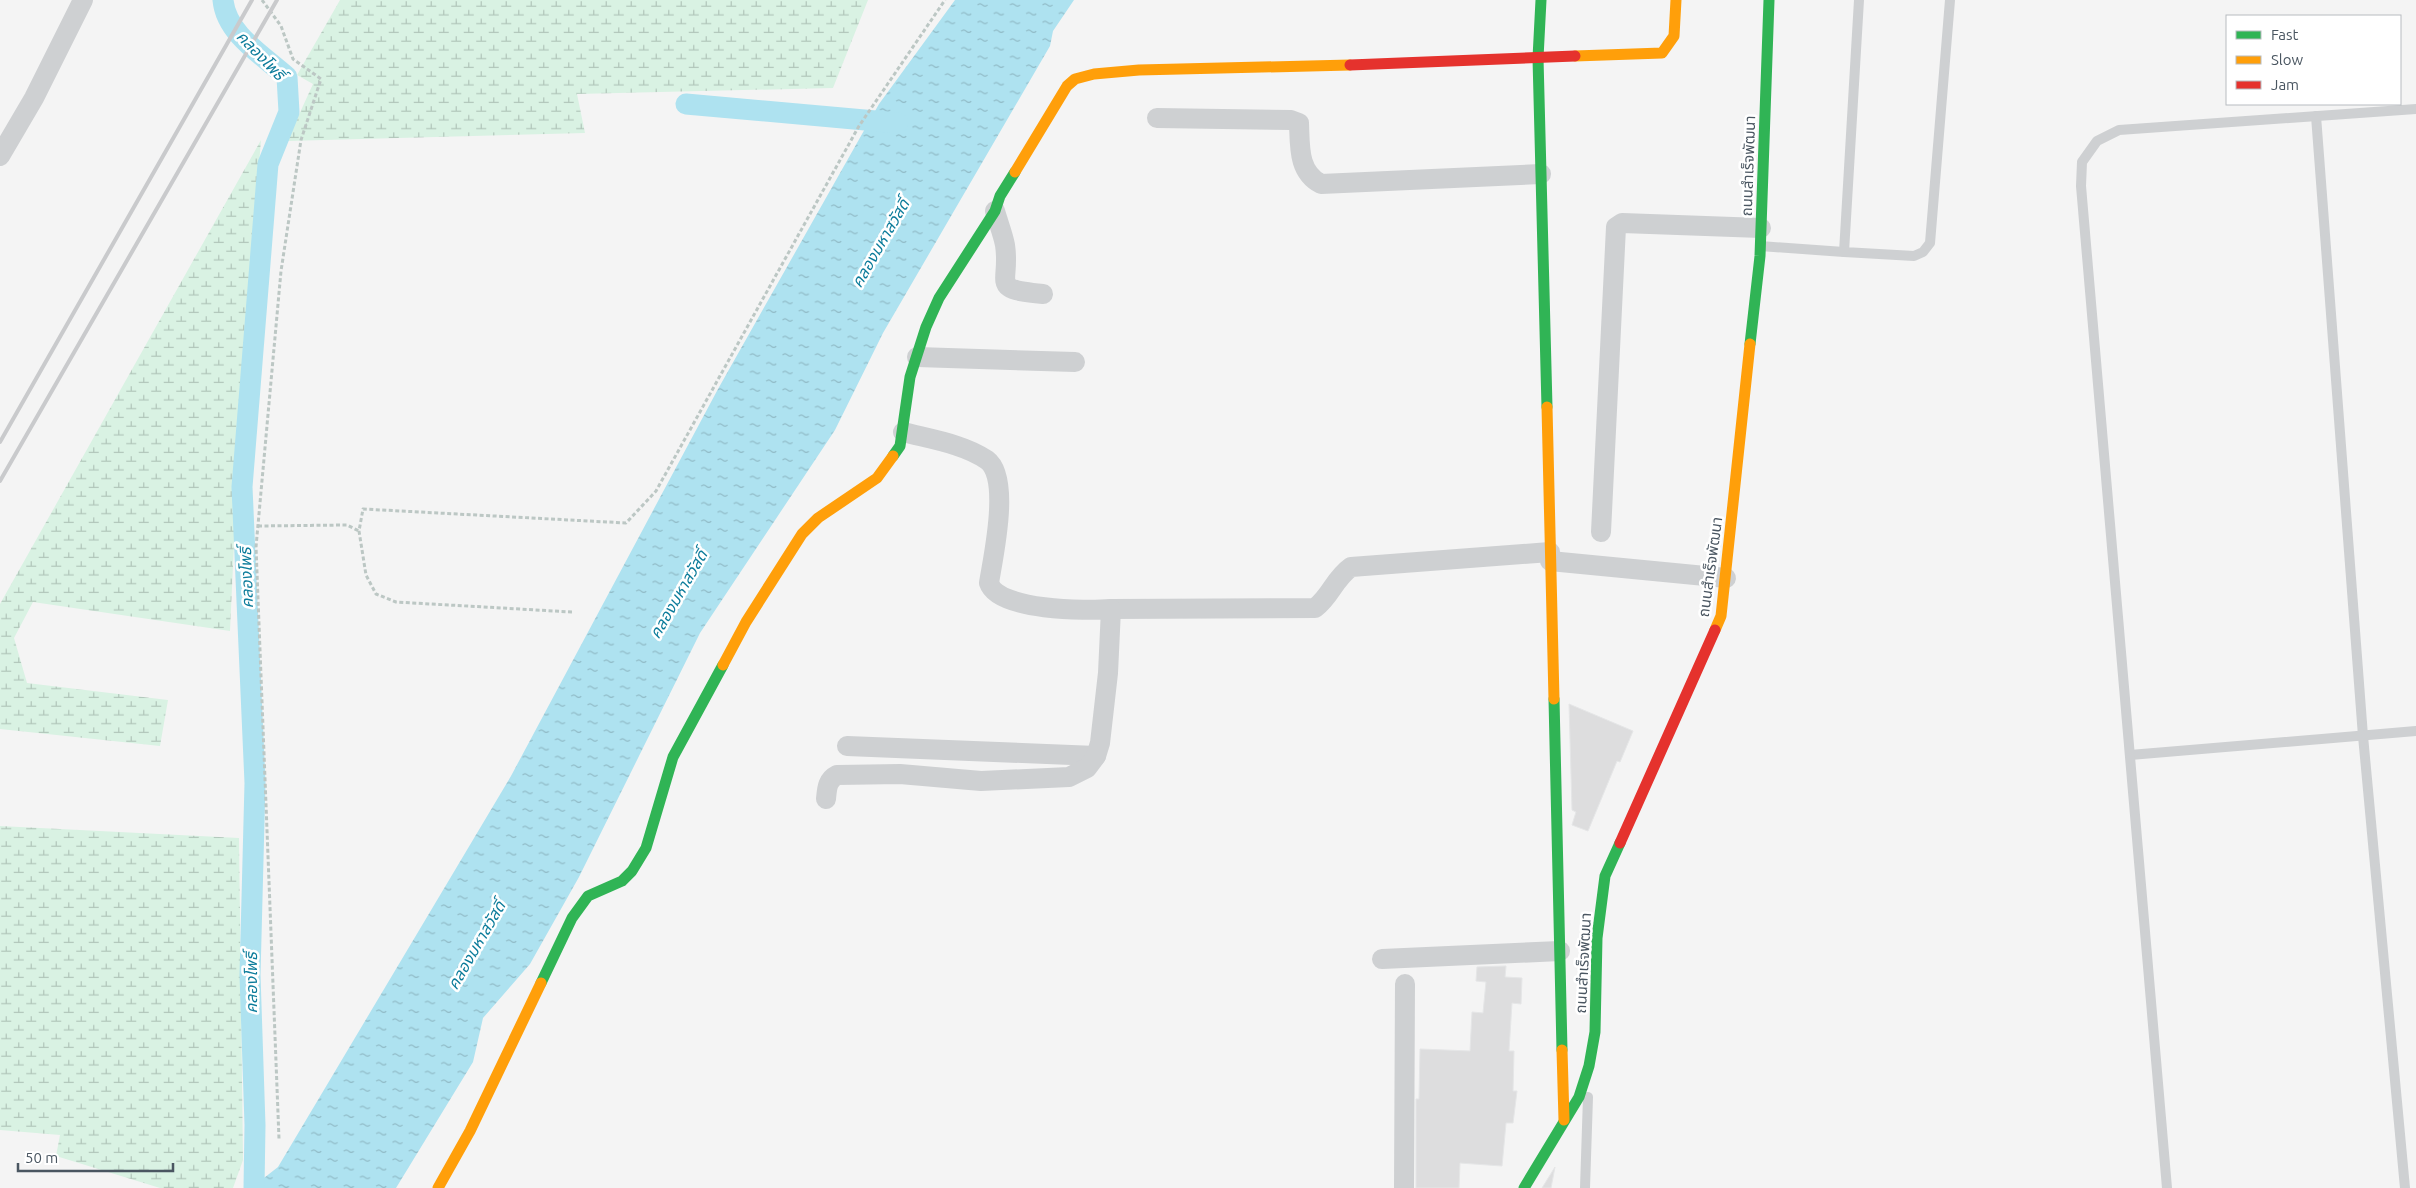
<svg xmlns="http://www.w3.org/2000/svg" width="2416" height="1188" font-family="Ubuntu,'Noto Sans Thai',sans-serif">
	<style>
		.wetland { fill: url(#wetland-marsh) }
		.water { fill: url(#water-ripples) }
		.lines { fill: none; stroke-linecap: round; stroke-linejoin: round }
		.canal { stroke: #aee2f0; stroke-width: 21 }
		.building { fill: #ddddde; stroke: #e5e6e7 }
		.path { stroke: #bcc7c4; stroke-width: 3; stroke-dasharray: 4 2.5; stroke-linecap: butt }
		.lane { stroke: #ced0d2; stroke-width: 10 }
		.street { stroke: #ced0d2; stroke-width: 20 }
		.fast { stroke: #30b455; stroke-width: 11 }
		.slow { stroke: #ff9f0a; stroke-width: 11 }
		.jam { stroke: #e5322d; stroke-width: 11 }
		.rail { stroke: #c9cacc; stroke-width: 4 }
		.labels { text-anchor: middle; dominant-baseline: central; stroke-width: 5; stroke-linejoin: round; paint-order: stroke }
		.street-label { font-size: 15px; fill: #4a5661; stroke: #fff }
		.water-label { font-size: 16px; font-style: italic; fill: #0c7c9b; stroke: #fff }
	</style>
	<defs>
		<pattern id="wetland-marsh" width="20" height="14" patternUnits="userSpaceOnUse" patternTransform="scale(1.25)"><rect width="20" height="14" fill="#d9f2e3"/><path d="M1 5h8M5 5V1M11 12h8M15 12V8" fill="none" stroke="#b2c7bb"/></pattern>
		<pattern id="water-ripples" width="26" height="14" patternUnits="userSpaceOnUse" patternTransform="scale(1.25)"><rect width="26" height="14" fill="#aee2f0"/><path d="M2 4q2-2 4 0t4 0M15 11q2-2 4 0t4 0" fill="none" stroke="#90bac6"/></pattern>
	</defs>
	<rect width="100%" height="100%" fill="#f4f4f4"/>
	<g class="wetland">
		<polygon points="340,0 868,0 833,88 577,94 585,133 287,141 313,84 297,75"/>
		<polygon points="261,140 242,370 230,631 33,602 14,638 27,683 168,700 160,746 0,729 0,604"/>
		<polygon points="0,826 239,838 243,1160 233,1188 160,1188 56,1156 60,1135 0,1130"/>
	</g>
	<polygon class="water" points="955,0 1074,0 1053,31 1050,46 883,333 835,430 700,633 579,877 530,964 483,1018 473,1062 396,1188 251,1188 278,1167 511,776 718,389 879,104"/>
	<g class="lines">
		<g class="canal">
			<path d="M223,0C226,34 264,56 287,77L289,112L268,164L242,487L255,783L250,975L255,1125L254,1188"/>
			<polyline points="686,104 898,123"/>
		</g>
	</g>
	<g class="building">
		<polygon points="1569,704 1633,731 1620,762 1617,761 1588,831 1572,825 1576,812 1572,810"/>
		<polygon points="1506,966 1505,977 1522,978 1521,1004 1512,1003 1509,1051 1514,1051 1513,1091 1517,1091 1513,1123 1506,1123 1502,1166 1460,1163 1459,1188 1416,1188 1416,1099 1419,1099 1420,1049 1470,1051 1472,1012 1483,1013 1486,982 1476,981 1477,967"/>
		<polygon points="1555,1167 1551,1188 1542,1188"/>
	</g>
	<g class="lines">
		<g class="path">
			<polyline points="262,0 281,26 293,59 321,79 301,140 281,271 256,547 279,1139"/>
			<polyline points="258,526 347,525 359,531"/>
			<polyline points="572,612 396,602 376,594 366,575 359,531 363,509 626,523 656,491 859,126 945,0"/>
		</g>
		<g class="lane">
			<polyline points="1859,0 1844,252 1914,256 1923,252 1930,243 1950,0"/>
			<polyline points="2316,116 2363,736 2405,1188"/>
			<polyline points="1760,246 1844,252"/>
			<polyline points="2130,755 2416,731"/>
			<polyline points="1585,1188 1588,1097"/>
			<polyline points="2167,1188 2081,186 2082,162 2097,141 2119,130 2416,109"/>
		</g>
		<g class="street">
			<path d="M1157,118L1291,120L1299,123C1300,147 1298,172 1321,184L1541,174"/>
			<polyline points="0,156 34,98 83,0"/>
			<path d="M995,211C998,222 1003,234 1005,245C1011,284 988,289 1043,294"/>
			<polyline points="917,357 1075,362"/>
			<polyline points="1601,532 1616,227 1622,223 1761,228"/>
			<polyline points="1550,561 1726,578"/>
			<path d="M1111,609L1315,608C1331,596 1334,579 1351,567L1550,552"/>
			<polyline points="847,746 1096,756"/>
			<path d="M826,799C827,789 827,780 837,775L900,774L981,781L1069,777L1087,768L1096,756L1100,743L1108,673L1111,609C1087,611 998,611 989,583C993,557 1011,478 987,460C964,444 930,439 903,432"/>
			<polyline points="1382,959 1560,951"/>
			<polyline points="1404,1188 1405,984"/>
		</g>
		<g class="fast">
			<polyline points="1541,0 1538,58 1547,407"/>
			<polyline points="1750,344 1760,256 1769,0"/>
			<polyline points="893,456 900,446 910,377 926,327 939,298 995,211 1000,196 1015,172"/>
			<polyline points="1554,699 1562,1050"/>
			<polyline points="541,983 572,918 588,896 622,881 632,871 646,848 673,757 723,665"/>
			<polyline points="1524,1188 1579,1097 1589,1066 1595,1032 1597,938 1605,876 1620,843"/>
		</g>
		<g class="slow">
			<polyline points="1575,56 1662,53 1674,36 1676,0"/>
			<polyline points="1015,172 1067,86 1075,79 1094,74 1139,70 1350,65"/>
			<polyline points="1547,407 1554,699"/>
			<polyline points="1715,630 1721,616 1750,344"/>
			<polyline points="723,665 746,622 802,534 818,518 877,478 893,456"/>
			<polyline points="1562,1050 1564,1120"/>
			<polyline points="438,1188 470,1131 541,983"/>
		</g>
		<g class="jam">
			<polyline points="1350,65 1575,56"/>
			<polyline points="1620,843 1715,630"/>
		</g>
		<g class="rail">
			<polyline points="0,442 252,0"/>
			<polyline points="0,481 277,0"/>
		</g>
	</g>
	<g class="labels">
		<g class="street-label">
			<text transform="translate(1748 166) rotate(-88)">ถนนสำเร็จพัฒนา</text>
			<text transform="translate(1710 567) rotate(-82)">ถนนสำเร็จพัฒนา</text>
			<text transform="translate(1583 963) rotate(-87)">ถนนสำเร็จพัฒนา</text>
		</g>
		<g class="water-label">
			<text transform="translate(261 55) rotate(46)">คลองโพธิ์</text>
			<text transform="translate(880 243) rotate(-60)">คลองมหาสวัสดิ์</text>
			<text transform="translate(246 578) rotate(-92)">คลองโพธิ์</text>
			<text transform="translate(678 594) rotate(-60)">คลองมหาสวัสดิ์</text>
			<text transform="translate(476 945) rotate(-60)">คลองมหาสวัสดิ์</text>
			<text transform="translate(251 983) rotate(-90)">คลองโพธิ์</text>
		</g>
	</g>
	<rect x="2226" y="15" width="175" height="90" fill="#ffffff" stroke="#b7bbc0"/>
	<rect x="2236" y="31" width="25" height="8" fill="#30b455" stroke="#b7bbc0"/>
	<text x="2271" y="40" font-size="15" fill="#4a5661">Fast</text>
	<rect x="2236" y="56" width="25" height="8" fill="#ff9f0a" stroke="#b7bbc0"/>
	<text x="2271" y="65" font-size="15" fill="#4a5661">Slow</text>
	<rect x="2236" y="81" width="25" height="8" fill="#e5322d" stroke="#b7bbc0"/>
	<text x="2271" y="90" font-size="15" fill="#4a5661">Jam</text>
	<path d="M18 1163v8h155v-8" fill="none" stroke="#4a5661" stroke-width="2.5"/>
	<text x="25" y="1163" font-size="15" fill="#4a5661" stroke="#ffffff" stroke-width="4" paint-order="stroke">50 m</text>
</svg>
